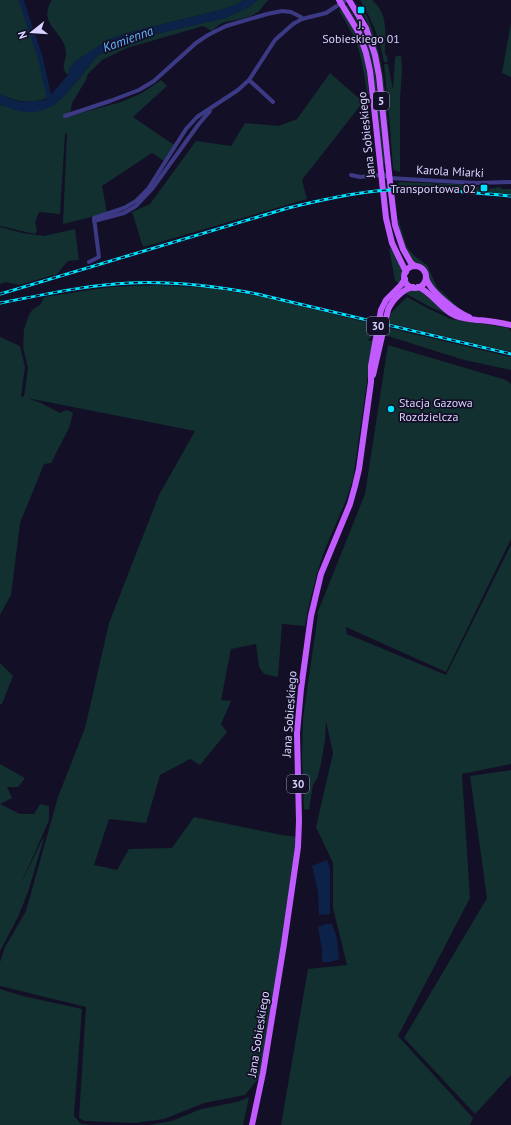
<svg xmlns="http://www.w3.org/2000/svg" width="511" height="1125" font-family="'PT Sans',sans-serif">
	<style>
		.green { fill: #12302f }
		.water { fill: #0c2248 }
		.lines { fill: none; stroke-linecap: round; stroke-linejoin: round }
		.canal { stroke: #0c2248; stroke-width: 5 }
		.street { stroke: #3d3a85; stroke-width: 4 }
		.primary { stroke: #c25bff; stroke-width: 6 }
		.rail-casing { stroke: #00e5ff; stroke-width: 3 }
		.rail { stroke: #130f26; stroke-width: 1.5; stroke-dasharray: 4.5; stroke-linecap: butt }
		.poi-dot { fill: #00e5ff; stroke: #130f26; stroke-width: 1.5 }
		.labels { text-anchor: middle; dominant-baseline: central; stroke-width: 3.5; stroke-linejoin: round; paint-order: stroke }
		.shield { fill: #130f26; stroke: #9e99be; stroke-width: 1 }
		.shield-label { font-size: 11px; font-weight: bold; fill: #d9d4ff }
		.poi-label { font-size: 12px; fill: #d9d4ff; stroke: #130f26 }
		.street-label { font-size: 12px; fill: #d9d4ff; stroke: #130f26 }
		.water-label { font-size: 13px; font-style: italic; fill: #62b6ff; stroke: #130f26 }
	</style>
	<rect width="100%" height="100%" fill="#130f26"/>
	<g class="green">
		<path d="M0,0H21L22,1L40,57L49,97C34,105 15,102 0,94Z"/>
		<path d="M52,0H244L235,5L217,11L142,29L112,38L76,61L70,68L68,75C59,67 67,61 66,52C65,32 36,24 52,0Z"/>
		<path d="M258,0H269C264,3 262,9 258,12C251,18 234,20 225,22C220,23 215,28 212,31L203,26L127,48L102,60L88,74L86,80L72,103L70,116L121,102L142,93L161,80L167,86L133,117L174,145L164,161L152,153L102,186L107,213L63,224L67,133L65,134L60,214L39,212L35,222L37,231L35,234L0,226V104L3,106H53L67,93L98,55L134,39L225,18L249,7Z"/>
		<path d="M360,0H372C389,14 385,35 385,54L387,56L388,62H384C380,40 372,19 360,0Z"/>
		<polygon points="346,5 347,5 348,6 366,34 374,62 385,164 382,164 369,53 359,26"/>
		<path d="M338,9L343,11L354,29L361,44L366,63L369,94H367C365,80 363,65 359,51C355,36 346,23 338,9Z"/>
		<path d="M365,12C385,55 386,102 390,148L389,149C384,105 383,53 363,13Z"/>
		<polygon points="511,23 511,77 502,73"/>
		<polygon points="397,56 401,56 402,70 400,100 400,172 394,170 393,168 390,127 384,64 388,64 393,90 395,57"/>
		<polygon points="330,73 363,102 302,180 307,199 143,247 132,212 150,204 196,141 231,146 245,123 279,126 297,119"/>
		<path d="M400,182L475,185C483,192 490,188 500,187L502,189H511V194L396,187L398,183Z"/>
		<path d="M398,218L406,245L409,250L417,258L427,265L437,287L462,311L461,312C451,303 436,293 430,281C427,277 429,271 425,267C422,263 415,264 411,260C406,254 396,226 398,218Z"/>
		<polygon points="0,227 22,233 44,236 75,229 79,260 68,261 57,274 19,285 6,282 0,284"/>
		<path d="M389,248L394,251L402,268C401,274 401,280 399,285L395,280Z"/>
		<polygon points="156,285 210,288 264,297 373,324 372,336 368,340 369,341 373,340 353,479 345,503 325,549 317,573 309,605 305,626 282,624 278,677 264,674 259,667 256,644 231,649 221,700 231,701 221,724 227,732 200,765 190,759 160,775 146,823 109,819 94,865 117,870 129,849 172,848 194,817 282,835 299,837 263,1073 245,1095 204,1103 164,1119 135,1123 85,1121 79,1118 86,1007 0,986 0,962 5,947 26,911 58,797 85,728 109,623 159,495 195,431 27,398 41,403 60,413 67,410 73,413 69,428 51,463 44,464 20,523 11,595 0,615 0,337 20,346 25,367 21,396 24,397 28,368 23,347 24,329 29,315 32,310 41,304 44,297 110,287"/>
		<polygon points="409,291 422,291 449,315 430,307 405,293"/>
		<polygon points="407,297 429,309 451,319 509,328 509,330 511,331 511,352 389,323 391,313"/>
		<polygon points="389,328 511,357 511,370 464,360 391,337 387,336"/>
		<polygon points="388,345 506,380 511,384 511,539 446,672 346,627 347,634 446,675 511,545 511,764 462,774 470,898 398,1036 473,1118 470,1125 281,1125 308,969 347,965 333,908 333,863 316,827 333,753 326,721 325,740 321,764 317,779 313,785 309,810 304,809 302,757 303,718 318,614 317,614 365,494"/>
		<polygon points="0,663 13,676 2,704 0,704"/>
		<polygon points="0,764 25,778 18,787 7,787 12,798 0,804 20,814 34,814 40,804 49,806 49,820 20,886 42,840 44,838 28,892 18,917 0,951"/>
		<polygon points="511,770 511,1075 475,1114 404,1038 487,898 470,776"/>
		<polygon points="0,989 23,996 82,1009 74,1116 81,1124 94,1125 0,1125"/>
		<polygon points="249,1097 243,1125 149,1125 172,1121 201,1109 237,1102"/>
	</g>
	<g class="water">
		<polygon points="244,0 258,0 249,7 225,18 135,39 98,55 67,93 53,106 43,110 34,112 24,112 14,110 0,104 0,94 8,98 21,102 34,101 45,100 49,97 68,75 70,68 76,61 96,47 112,38 142,29 217,11 235,5"/>
		<polygon points="327,860 330,868 330,914 319,915 318,892 312,866"/>
		<polygon points="326,924 332,924 337,938 339,959 330,962 322,962 322,950 318,927"/>
	</g>
	<g class="lines">
		<polyline class="canal" points="21,0 40,57 50,101"/>
		<g class="street">
			<polyline points="273,102 249,80 275,40 293,24 302,19 326,13 346,0"/>
			<polyline points="65,116 110,101 139,90 154,81 196,43 208,35 226,26 267,14 282,11 291,12 301,17 302,19"/>
			<polyline points="382,172 385,176 389,178 475,183 511,182"/>
			<polyline points="351,175 360,177 381,175"/>
			<polyline points="94,221 124,213 136,206 152,189 198,125 210,111"/>
			<polyline points="89,262 99,257 94,218 124,208 136,201 148,189 186,129 197,117 238,90 249,80"/>
		</g>
		<g class="primary">
			<polyline points="339,0 359,33 366,53 370,71 373,98 386,218 392,243 406,272"/>
			<polyline points="349,0 366,28 375,55 379,76 391,192 395,225 403,249 411,263 415,266"/>
			<circle cx="415" cy="277" r="11"/>
			<path d="M426,277C428,290 457,313 469,317"/>
			<path d="M418,287C430,291 440,307 452,314C460,319 468,319 477,320C488,320 500,323 511,325"/>
			<path d="M373,375L388,310C392,300 403,289 413,287"/>
			<polyline points="252,1125 263,1073 284,944 298,847 299,821 297,733 301,689 311,616 321,574 350,504 355,486 359,469 371,382 371,366 381,310 386,300 401,285 405,279"/>
		</g>
		<g class="rail-casing">
			<g id="rail">
				<path d="M0,294L288,208C317,201 346,194 376,191C421,187 466,192 511,196"/>
				<path d="M0,303C43,295 86,285 130,283C174,281 214,286 257,294L511,354"/>
			</g>
		</g>
		<use href="#rail" class="rail"/>
	</g>
	<g class="poi-dot">
		<rect x="357" y="6" width="8" height="8" rx="2"/>
		<rect x="480" y="184" width="8" height="8" rx="2"/>
		<circle cx="391" cy="409" r="4"/>
	</g>
	<g class="labels">
		<g class="shield">
			<rect x="373" y="92" width="16" height="18" rx="3"/>
			<rect x="367" y="317" width="22" height="18" rx="3"/>
			<rect x="287" y="775" width="22" height="18" rx="3"/>
		</g>
		<g class="shield-label">
			<text x="381" y="101">5</text>
			<text x="378" y="326">30</text>
			<text x="298" y="784">30</text>
		</g>
		<g class="poi-label">
			<text x="361" y="24">J.<tspan x="361" dy="14">Sobieskiego 01</tspan></text>
			<text x="476" y="188" text-anchor="end">Transportowa 02</text>
			<text x="399" y="402" text-anchor="start">Stacja Gazowa<tspan x="399" dy="14">Rozdzielcza</tspan></text>
		</g>
		<g class="street-label">
			<text transform="translate(366 135) rotate(-96)">Jana Sobieskiego</text>
			<text transform="translate(450 171) rotate(3)">Karola Miarki</text>
			<text transform="translate(289 714) rotate(-86)">Jana Sobieskiego</text>
			<text transform="translate(258 1034) rotate(-81)">Jana Sobieskiego</text>
		</g>
		<g class="water-label">
			<text transform="translate(128 39) rotate(-20)">Kamienna</text>
		</g>
	</g>
	<g transform="translate(32 32) rotate(253)" stroke="#130f26" stroke-width="3" paint-order="stroke">
	<path d="M0-3L7 15L0 10L-7 15Z" fill="#d9d4ff"/>
	<text y="-6" font-size="11" font-weight="bold" text-anchor="middle" fill="#d9d4ff">N</text>
	</g>
</svg>
